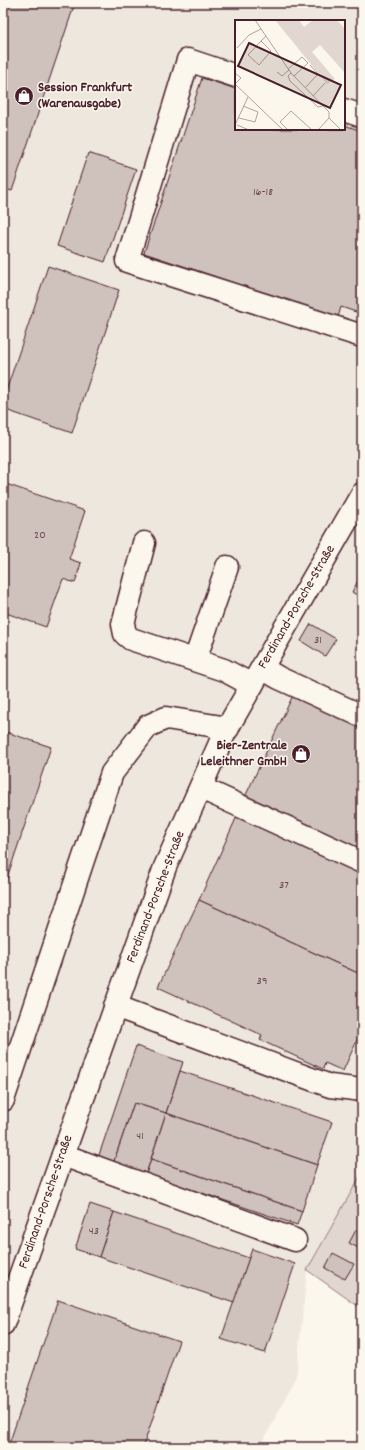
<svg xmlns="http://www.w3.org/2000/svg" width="365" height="1450" font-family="Dekko,sans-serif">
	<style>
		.built { fill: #eee7de; fill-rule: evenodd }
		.green { fill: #e2d7d0; stroke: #967b7e }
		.building { fill: #cfc2bc; stroke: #4a1f2b }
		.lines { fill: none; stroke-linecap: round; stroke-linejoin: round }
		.minor-casing { stroke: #4a1f2b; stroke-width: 25 }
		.minor { stroke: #fbf7ec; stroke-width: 22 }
		.labels { text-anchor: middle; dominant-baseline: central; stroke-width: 3; stroke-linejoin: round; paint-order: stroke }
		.number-label { font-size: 12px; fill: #6b484f }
		.poi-label { font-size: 14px; font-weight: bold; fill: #4a1f2b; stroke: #fbf7ec; text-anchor: start }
		.street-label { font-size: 14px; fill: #4a1f2b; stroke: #fbf7ec }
		.inset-road { fill: none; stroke: #b4a19f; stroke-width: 1 }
		.view { fill: #4a1f2b; fill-opacity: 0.15; stroke: #4a1f2b; stroke-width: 2 }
		.inset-edge { fill: none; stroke: #4a1f2b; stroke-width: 2 }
	</style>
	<rect width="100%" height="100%" fill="#fbf7ec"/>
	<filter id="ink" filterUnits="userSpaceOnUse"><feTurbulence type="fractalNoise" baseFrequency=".025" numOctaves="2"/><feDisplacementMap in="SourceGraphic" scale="8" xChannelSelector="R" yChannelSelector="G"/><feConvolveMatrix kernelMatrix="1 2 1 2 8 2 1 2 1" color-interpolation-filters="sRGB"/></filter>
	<g filter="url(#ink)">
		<path class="built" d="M3,3H362V1173L307,1270L296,1378L260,1447H3ZM236,21H344V129H236Z"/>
		<polygon class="green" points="362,1173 362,1309 307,1270"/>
		<g class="building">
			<polygon points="3,3 75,3 12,191 3,188"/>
			<polygon points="202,78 236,89 236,129 344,129 344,125 362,131 362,314 341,307 338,317 144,253"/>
			<polygon points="88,153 136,169 105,262 57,246"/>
			<polygon points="48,266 119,290 72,433 3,409 3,400"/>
			<polygon points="3,483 85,511 69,559 81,563 75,583 63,579 46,627 3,612"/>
			<polygon points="362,573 362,598 352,592"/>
			<polygon points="311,624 336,639 325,656 301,641"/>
			<polygon points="295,691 362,722 362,853 244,799"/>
			<polygon points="3,731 51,747 3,890"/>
			<polygon points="238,814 362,870 362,975 199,900"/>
			<polygon points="199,900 362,975 362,1029 343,1071 325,1063 323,1069 260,1040 262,1035 158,987"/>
			<polygon points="136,1046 183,1062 166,1113 134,1103 113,1164 98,1158"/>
			<polygon points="180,1071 332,1122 317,1165 166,1113"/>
			<polygon points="134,1103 166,1113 146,1174 113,1164"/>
			<polygon points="166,1113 317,1165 302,1211 151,1159"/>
			<polygon points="151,1159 302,1211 297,1225 146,1174"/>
			<polygon points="90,1204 114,1212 99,1257 75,1249"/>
			<polygon points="114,1212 249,1258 234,1303 99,1257"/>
			<polygon points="356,1230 362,1234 362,1250 349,1243"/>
			<polygon points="252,1249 295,1264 265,1353 221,1339"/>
			<polygon points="333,1253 354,1264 345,1279 325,1268"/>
			<polygon points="58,1300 179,1341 143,1447 8,1447"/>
		</g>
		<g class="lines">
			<g class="minor-casing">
				<g id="minor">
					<polyline points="236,76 188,60 127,261 362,336"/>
					<polyline points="344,110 362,116"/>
					<polyline points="144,543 123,624 125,634 131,639 224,670 252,685"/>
					<polyline points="195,660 227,567"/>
					<polyline points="262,668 279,678 362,716"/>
					<polyline points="201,788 362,862"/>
					<polyline points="115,1006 330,1086 362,1090"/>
					<polyline points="3,1100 112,773 148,726 166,718 228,728"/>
					<polyline points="63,1155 295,1240"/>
					<polyline points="3,1324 165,867 225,732 362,494"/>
				</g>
			</g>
			<use href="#minor" class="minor"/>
		</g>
	</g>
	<defs>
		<g id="shop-disc" transform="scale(1)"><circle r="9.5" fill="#4a1f2b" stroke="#fbf7ec"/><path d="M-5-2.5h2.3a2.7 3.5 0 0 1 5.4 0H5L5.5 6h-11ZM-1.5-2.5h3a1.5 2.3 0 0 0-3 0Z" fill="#fff"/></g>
	</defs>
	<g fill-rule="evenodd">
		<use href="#shop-disc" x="24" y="96"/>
		<use href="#shop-disc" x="301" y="754"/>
	</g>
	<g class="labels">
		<g class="number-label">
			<text x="263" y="192">16-18</text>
			<text x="40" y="535">20</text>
			<text x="318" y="640">31</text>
			<text x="284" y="885">37</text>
			<text x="262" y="981">39</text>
			<text x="140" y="1136">41</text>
			<text x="94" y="1231">43</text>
		</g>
		<g class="poi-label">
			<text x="38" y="88">Session Frankfurt<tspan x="38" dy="16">(Warenausgabe)</tspan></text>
			<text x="287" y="746" text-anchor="end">Bier-Zentrale<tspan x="287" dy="16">Leleithner GmbH</tspan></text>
		</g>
		<g class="street-label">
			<text transform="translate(297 607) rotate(-60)">Ferdinand-Porsche-Straße</text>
			<text transform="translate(156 897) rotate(-69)">Ferdinand-Porsche-Straße</text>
			<text transform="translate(46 1202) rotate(-71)">Ferdinand-Porsche-Straße</text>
		</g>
	</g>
	<g transform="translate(235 20)">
		<rect width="110" height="110" fill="#fbf7ec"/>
		<path d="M40,0H64L69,7L78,0H102L110,9V53L85,25L77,32L100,59L92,64Z" fill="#e2d7d0"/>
		<path class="inset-road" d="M20,0L56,53L94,92V98L83,110M31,16L26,21L36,31M26,21L13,35L24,45L36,31M2,28L14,15L26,9M53,49L67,37L73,43L59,56M42,52L47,56L54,50M0,53L6,58L0,64M56,53L53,56L55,61L83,87L88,86M0,64L48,110M70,68L83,54L75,45M78,76L90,63M4,98L20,102L23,92L8,86M94,98L106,110M0,105L13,77M2,105L14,110M53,110L45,102L56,91L77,110"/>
		<path class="view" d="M14,23L106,65L95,88L3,46Z"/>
		<rect width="110" height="110" class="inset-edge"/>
	</g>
	<rect width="365" height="1450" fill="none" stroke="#fbf7ec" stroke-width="16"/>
	<rect x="8" y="8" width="349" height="1434" fill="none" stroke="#4a1f2b" stroke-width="1.5" filter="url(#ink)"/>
</svg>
